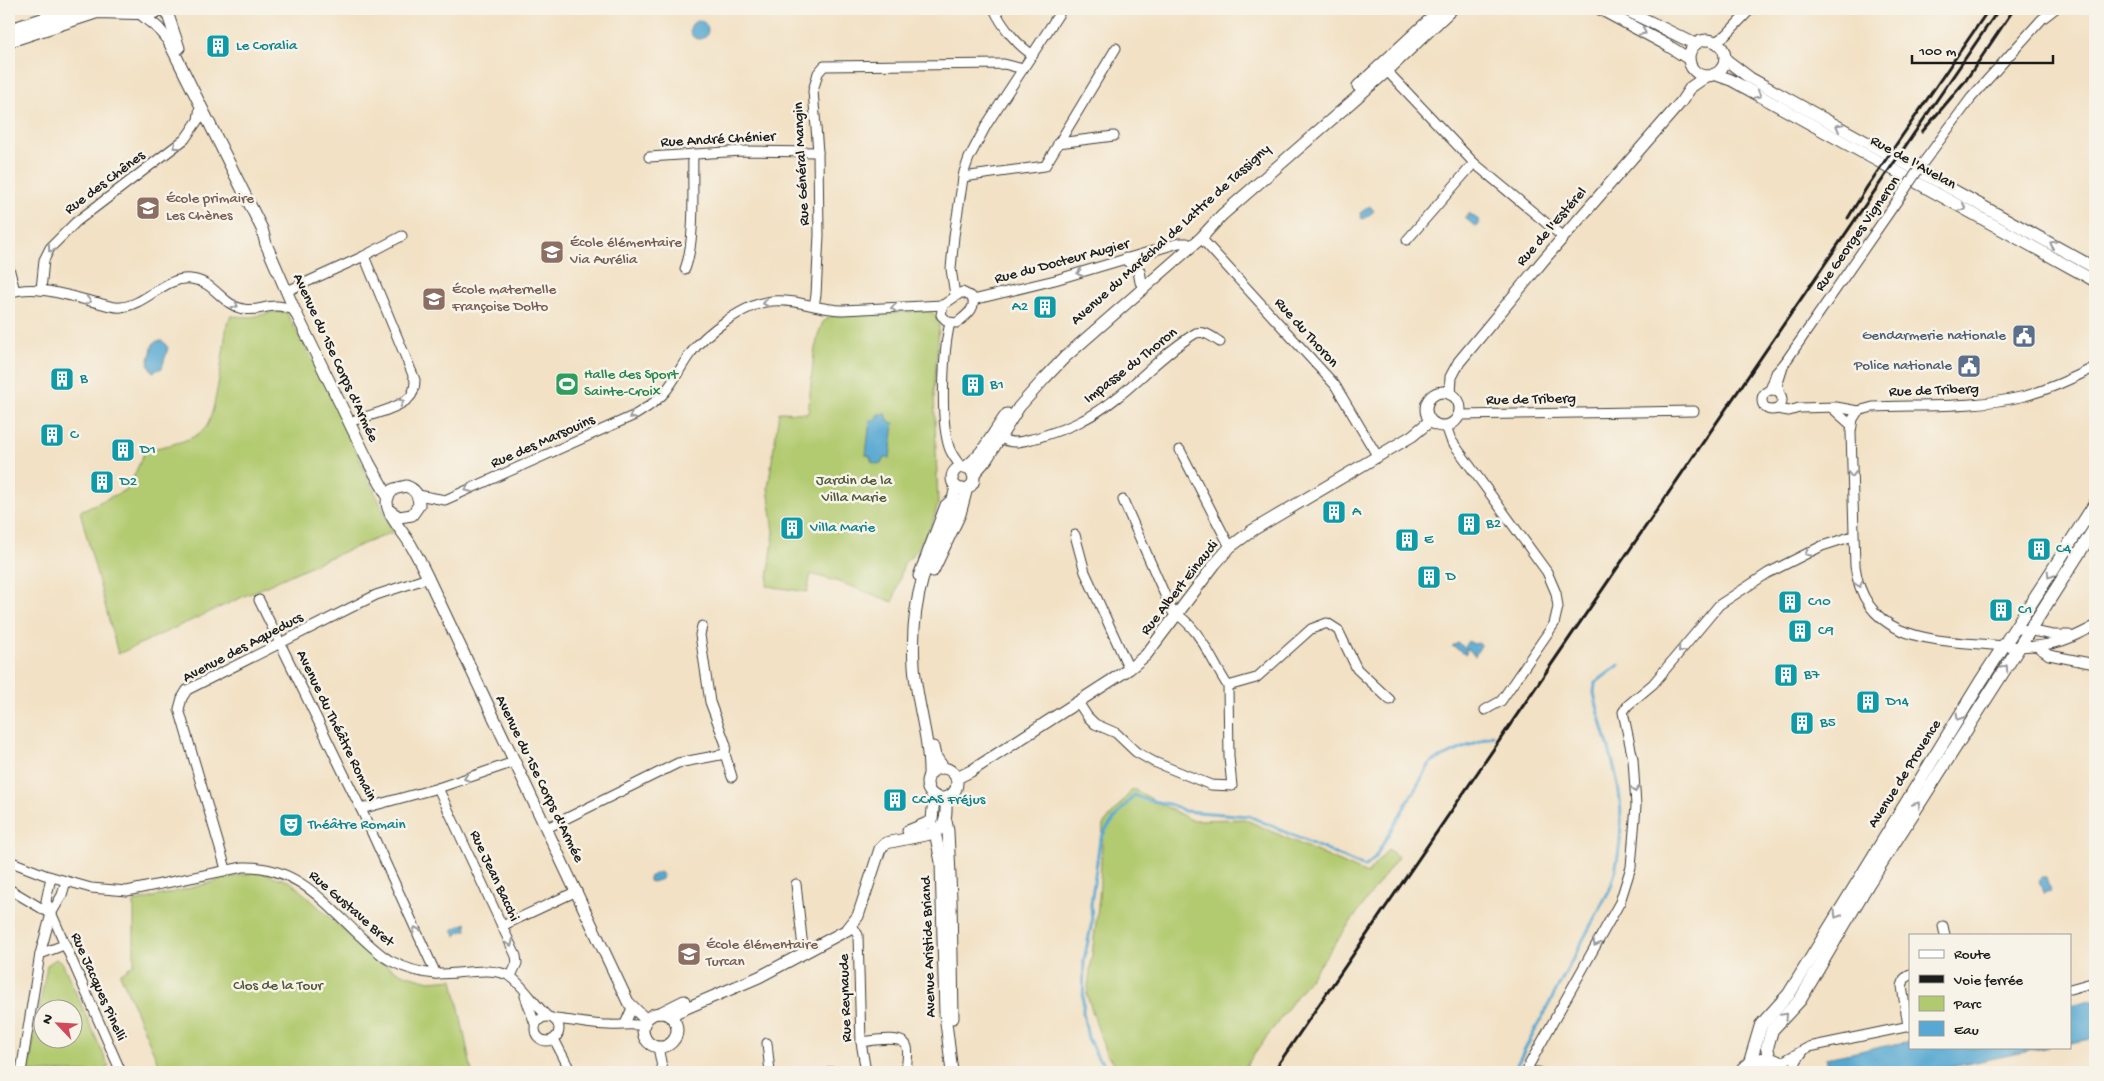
<svg xmlns="http://www.w3.org/2000/svg" width="2104" height="1081" font-family="'Gochi Hand',sans-serif">
	<style>
		.green { fill: #b2ca6f; stroke: #677346; fill-rule: evenodd }
		.water { fill: #57a8d2; stroke: #3a6277 }
		.lines { fill: none; stroke-linecap: round; stroke-linejoin: round }
		.stream { stroke: #57a8d2; stroke-width: 3 }
		.street-casing { stroke: #3c3a35; stroke-width: 11 }
		.secondary-casing { stroke: #3c3a35; stroke-width: 13 }
		.primary-casing { stroke: #3c3a35; stroke-width: 14 }
		.street { stroke: #fff; stroke-width: 9 }
		.secondary { stroke: #fff; stroke-width: 11 }
		.primary { stroke: #fff; stroke-width: 12 }
		.rail { stroke: #1c1c1c; stroke-width: 3 }
		.street-bridge-casing { stroke: #3c3a35; stroke-width: 11; stroke-linecap: butt }
		.street-bridge { stroke: #fff; stroke-width: 9 }
		.oneway { stroke: #999 }
		.labels { text-anchor: middle; dominant-baseline: central; stroke-width: 5; stroke-linejoin: round; paint-order: stroke }
		.culture-label { font-size: 15px; fill: #0d838f; stroke: #f7f3e8; text-anchor: start }
		.street-label { font-size: 15px; fill: #1c1c1c; stroke: #f7f3e8 }
		.education-label { font-size: 15px; fill: #785e54; stroke: #f7f3e8; text-anchor: start }
		.service-label { font-size: 15px; fill: #4e5e75; stroke: #f7f3e8; text-anchor: end }
		.leisure-label { font-size: 15px; fill: #27864d; stroke: #f7f3e8; text-anchor: start }
		.park-label { font-size: 15px; fill: #505939; stroke: #f7f3e8 }
	</style>
	<rect width="100%" height="100%" fill="#f7f3e8"/>
	<filter id="ink" filterUnits="userSpaceOnUse"><feTurbulence type="fractalNoise" baseFrequency=".02" numOctaves="2"/><feDisplacementMap in="SourceGraphic" scale="10" xChannelSelector="R" yChannelSelector="G"/><feConvolveMatrix kernelMatrix="1 2 1 2 8 2 1 2 1" color-interpolation-filters="sRGB"/></filter>
	<filter id="wash" filterUnits="userSpaceOnUse"><feTurbulence type="fractalNoise" baseFrequency=".0096" numOctaves="4" result="noise"/><feDisplacementMap in="SourceGraphic" scale="20" xChannelSelector="R" yChannelSelector="G"/><feGaussianBlur stdDeviation="1.12" result="paint"/><feColorMatrix in="noise" values="0 0 0 0 0 0 0 0 0 0 0 0 0 0 0 0 0 1.4 0 .05"/><feComposite in="paint" operator="in"/></filter>
	<g filter="url(#wash)">
		<rect width="100%" height="100%" fill="#f2e1c4"/>
		<g class="green">
			<polygon points="927,311 933,313 938,320 939,326 934,392 938,504 932,524 914,554 904,563 893,602 842,583 811,574 807,592 767,586 774,532 768,488 779,412 808,413 814,353 819,332 823,322 831,316"/>
			<path d="M274,312H286L325,382L393,532L321,561L118,654L80,511L128,489L145,451C161,446 195,442 206,427C216,414 224,344 227,324L231,316L251,317Z"/>
			<polygon points="1133,789 1191,820 1244,819 1367,874 1388,849 1398,857 1248,1063 1243,1072 1123,1072 1106,1054 1087,995 1099,898 1103,825"/>
			<polygon points="258,871 291,882 378,961 400,973 430,981 453,979 472,1072 162,1072 120,974 134,964 134,902"/>
			<path d="M56,959L62,962L109,1067L99,1072H28L47,965ZM72,1008V1038H42V1008Z"/>
		</g>
		<g class="water">
			<circle cx="699" cy="30" r="9"/>
			<polygon points="1370,206 1374,211 1364,219 1361,218 1360,213"/>
			<polygon points="1469,213 1480,221 1476,227 1465,218"/>
			<polygon points="157,341 163,341 168,348 162,368 153,372 148,364 153,344"/>
			<polygon points="878,414 886,414 889,422 894,423 890,458 885,458 881,463 877,464 872,462 870,456 866,455 870,420 875,420"/>
			<polygon points="1468,641 1474,644 1478,643 1481,645 1475,656 1466,648 1466,654 1452,646 1458,643 1464,647"/>
			<polygon points="659,872 663,875 662,879 652,882 649,881 649,877"/>
			<polygon points="2042,877 2047,877 2051,891 2043,893 2039,880"/>
			<polygon points="466,923 467,930 460,932 456,936 453,929"/>
			<polygon points="2095,999 2095,1038 2070,1043 2070,1005"/>
			<polygon points="1910,1041 1910,1047 2049,1047 1927,1072 1829,1072 1826,1058"/>
		</g>
		<g class="lines">
			<g class="stream">
				<path d="M1112,1072L1098,1058L1088,1038L1083,1012L1084,960L1092,922L1091,904L1100,840L1107,828L1134,795C1148,804 1170,800 1184,811L1249,816L1365,867L1374,859L1431,762L1493,735"/>
				<path d="M1513,1072L1611,887C1621,853 1624,815 1617,780C1611,751 1600,722 1594,693L1595,683L1619,665"/>
			</g>
		</g>
	</g>
	<g filter="url(#ink)">
		<g class="lines">
			<g class="street-casing">
				<g id="street">
					<path d="M994,9C1002,26 1017,45 1033,55"/>
					<polyline points="1715,42 1726,35 1751,9"/>
					<polyline points="1389,66 1387,71 1474,163 1563,237"/>
					<polyline points="1058,143 1114,136"/>
					<polyline points="649,157 742,151 818,152"/>
					<polyline points="1923,163 1971,98 2042,19 2055,9"/>
					<polyline points="963,177 1045,166 1116,48"/>
					<polyline points="1201,238 1335,385 1378,457"/>
					<polyline points="1407,240 1474,163"/>
					<polyline points="9,268 15,291"/>
					<path d="M685,269C696,240 692,186 693,154"/>
					<polyline points="41,290 44,260 50,248 76,222 185,139 198,120 200,106"/>
					<polyline points="287,291 364,256 402,236"/>
					<path d="M962,292L972,297C977,309 966,315 957,323L948,322L941,315L943,305Z"/>
					<path d="M9,293C37,283 70,297 99,303C106,305 114,308 121,307C146,305 165,276 191,279C214,281 222,305 243,309C263,313 270,299 295,311"/>
					<polyline points="955,295 951,269 954,236 964,172 969,158 987,124 1062,9"/>
					<polyline points="973,300 1055,280 1179,243 1187,243"/>
					<polyline points="814,305 816,295 819,235 818,152 813,91 818,73 824,66 1004,64 1023,69"/>
					<path d="M950,323C943,351 940,420 949,447C951,454 957,461 961,467"/>
					<polyline points="1784,364 1906,188"/>
					<circle cx="1772" cy="400" r="10"/>
					<polyline points="1770,390 1776,373 1784,364 1778,383 1779,393"/>
					<polyline points="1832,408 1851,425"/>
					<path d="M1777,409L1789,411L1799,408L1836,407L1858,411L1873,407C1923,405 1975,408 2025,396C2050,389 2072,379 2095,367"/>
					<path d="M1858,411L1853,419L1851,432L1855,566C1864,635 1922,640 1980,644C2004,646 2026,649 2049,644C2065,642 2081,633 2095,626"/>
					<polyline points="1460,415 1694,411"/>
					<path d="M355,420C371,415 396,409 408,399C413,395 415,387 415,380L364,256"/>
					<polyline points="1446,426 1451,440 1547,572 1556,593 1558,607 1554,624 1501,701 1485,710"/>
					<path d="M1000,437C1012,446 1023,441 1036,438C1052,433 1069,428 1083,420C1125,399 1156,357 1196,333C1206,331 1212,337 1220,342"/>
					<polyline points="1180,450 1230,547"/>
					<path d="M418,495L445,500L635,415C646,408 657,402 665,392C675,380 681,366 690,354C705,333 746,303 772,301C800,299 817,310 843,310L943,305"/>
					<path d="M1123,500L1172,611C1201,628 1210,659 1228,686"/>
					<polyline points="1075,535 1085,572 1129,669"/>
					<polyline points="918,576 945,505 953,498"/>
					<polyline points="259,600 361,809 436,974"/>
					<polyline points="702,626 700,635 710,702 726,745 725,754 732,777"/>
					<polyline points="2016,628 2053,635 2069,635"/>
					<polyline points="2036,646 2049,655 2095,664"/>
					<polyline points="1078,702 1087,716 1095,724 1116,733 1136,752 1154,762 1211,785 1232,786 1229,757 1228,686 1256,678 1311,629 1327,623 1338,630 1357,669 1390,700"/>
					<polyline points="438,788 516,956 517,963 511,976"/>
					<polyline points="361,809 438,788 514,762"/>
					<polyline points="547,828 678,763 725,754"/>
					<path d="M9,861L45,875L91,888L127,891L243,867C296,865 325,903 360,936C369,944 379,954 389,960C404,968 419,973 436,974C458,975 492,965 511,977C520,982 537,1007 547,1016"/>
					<polyline points="226,869 179,709 182,698 187,690 376,595 428,578"/>
					<polyline points="51,877 46,901 121,1072"/>
					<polyline points="796,884 803,948"/>
					<polyline points="9,889 51,914"/>
					<polyline points="852,925 858,935 861,1042 866,1072"/>
					<polyline points="502,926 577,891"/>
					<polyline points="1943,926 1945,935"/>
					<polyline points="40,954 64,945"/>
					<polyline points="2070,989 2095,982"/>
					<polyline points="525,996 535,1024"/>
					<circle cx="547" cy="1029" r="12"/>
					<path d="M554,1019C572,1020 590,1025 609,1025C621,1026 631,1023 644,1026"/>
					<polyline points="625,1024 632,1008"/>
					<polyline points="1908,1026 1902,986 1905,978 1910,975"/>
					<polyline points="554,1039 571,1072"/>
					<path d="M861,1042C871,1041 903,1034 907,1047C909,1054 906,1065 906,1072"/>
					<polyline points="767,1043 770,1072"/>
					<polyline points="658,1047 663,1072"/>
					<polyline points="1780,1063 1809,1047 1910,1026"/>
					<polyline points="21,1072 40,954 51,914 62,895 66,881"/>
					<polyline points="830,1072 833,1072"/>
					<polyline points="1527,1072 1529,1065 1620,902 1631,867 1636,806 1633,759 1623,712 1628,705 1653,684 1719,605 1768,573 1822,546 1853,536"/>
					<polyline points="1533,1072 1539,1072"/>
					<polyline points="1792,1072 1797,1060 1804,1050"/>
				</g>
			</g>
			<g class="secondary-casing">
				<g id="secondary">
					<polyline points="166,9 179,48"/>
					<polyline points="1600,9 1667,45 1689,59"/>
					<polyline points="1624,9 1695,44"/>
					<polyline points="141,14 158,28 168,40 262,229 266,244 295,311 369,463 388,497"/>
					<circle cx="1707" cy="58" r="18"/>
					<polyline points="1725,59 1750,78 2095,268"/>
					<polyline points="1714,74 1731,80 2095,281"/>
					<polyline points="1358,86 1441,9"/>
					<polyline points="1126,259 1139,271 1141,282"/>
					<circle cx="1443" cy="409" r="17"/>
					<polyline points="1450,394 1451,377 1459,362 1546,257 1681,102 1691,87 1707,76"/>
					<circle cx="963" cy="478" r="11"/>
					<path d="M966,467C984,453 993,432 1007,414"/>
					<polyline points="973,475 986,460 1019,407 1045,378 1065,357 1201,238 1222,215 1387,71 1452,9"/>
					<path d="M390,511L399,517L412,515L419,505C419,495 415,489 406,486L394,489C390,493 387,497 387,502C387,516 406,535 412,547C418,557 423,568 428,578L628,1002L646,1020"/>
					<polyline points="933,571 960,514 967,488"/>
					<polyline points="933,747 935,756 943,767"/>
					<circle cx="942" cy="783" r="15"/>
					<path d="M929,775C930,738 916,702 914,665C912,636 915,605 923,577C929,556 941,537 948,517C952,508 953,497 956,487"/>
					<polyline points="957,778 971,771 1129,669 1146,655 1215,564 1230,547 1253,530 1412,436 1430,421"/>
					<polyline points="946,821 948,831 951,899 953,1018"/>
					<polyline points="934,827 941,862 945,1014 952,1072"/>
					<polyline points="908,831 932,821 934,796"/>
					<polyline points="660,1013 684,1001"/>
					<circle cx="660" cy="1030" r="17"/>
					<path d="M671,1017L677,1012L759,977L847,930L858,916L880,849L886,843L935,833C948,824 946,812 946,798"/>
				</g>
			</g>
			<g class="primary-casing">
				<g id="primary">
					<path d="M129,9C140,16 150,15 161,9"/>
					<polyline points="9,30 75,9"/>
					<polyline points="9,41 97,12 136,13"/>
					<polyline points="1770,1059 1767,1048 1772,1030 1800,1000 1868,884 2095,528"/>
					<polyline points="1750,1062 1761,1025 1789,994 1981,681 2095,504"/>
					<path d="M1740,1072C1753,1055 1776,1054 1789,1072"/>
				</g>
			</g>
			<use href="#street" class="street"/>
			<use href="#secondary" class="secondary"/>
			<use href="#primary" class="primary"/>
			<g class="rail">
				<polyline points="1922,132 1966,80 2014,9"/>
				<polyline points="1848,218 1867,187 1989,9"/>
				<polyline points="1273,1072 1999,9"/>
			</g>
			<g class="street-bridge-casing">
				<polyline id="street-bridge" points="1906,188 1923,163"/>
			</g>
			<use href="#street-bridge" class="street-bridge"/>
		</g>
		<defs><path id="oneway-chevron" d="M-2-3.5L2.5 0L-2 3.5" fill="none" stroke-width="1.6" stroke-linecap="round" stroke-linejoin="round" transform="scale(1.25)"/></defs>
		<g class="oneway">
			<use href="#oneway-chevron" transform="translate(1643 32) rotate(28)"/>
			<use href="#oneway-chevron" transform="translate(1758 95) rotate(29)"/>
			<use href="#oneway-chevron" transform="translate(1839 127) rotate(-151)"/>
			<use href="#oneway-chevron" transform="translate(176 146) rotate(142)"/>
			<use href="#oneway-chevron" transform="translate(1963 208) rotate(29)"/>
			<use href="#oneway-chevron" transform="translate(2053 244) rotate(-151)"/>
			<use href="#oneway-chevron" transform="translate(51 249) rotate(126)"/>
			<use href="#oneway-chevron" transform="translate(1080 273) rotate(163)"/>
			<use href="#oneway-chevron" transform="translate(88 301) rotate(13)"/>
			<use href="#oneway-chevron" transform="translate(766 303) rotate(169)"/>
			<use href="#oneway-chevron" transform="translate(235 305) rotate(30)"/>
			<use href="#oneway-chevron" transform="translate(894 308) rotate(178)"/>
			<use href="#oneway-chevron" transform="translate(401 402) rotate(-26)"/>
			<use href="#oneway-chevron" transform="translate(632 416) rotate(152)"/>
			<use href="#oneway-chevron" transform="translate(1852 474) rotate(88)"/>
			<use href="#oneway-chevron" transform="translate(468 489) rotate(156)"/>
			<use href="#oneway-chevron" transform="translate(1808 553) rotate(154)"/>
			<use href="#oneway-chevron" transform="translate(2050 575) rotate(123)"/>
			<use href="#oneway-chevron" transform="translate(1859 584) rotate(72)"/>
			<use href="#oneway-chevron" transform="translate(1681 650) rotate(130)"/>
			<use href="#oneway-chevron" transform="translate(2005 668) rotate(-57)"/>
			<use href="#oneway-chevron" transform="translate(1959 717) rotate(122)"/>
			<use href="#oneway-chevron" transform="translate(467 778) rotate(161)"/>
			<use href="#oneway-chevron" transform="translate(1635 789) rotate(86)"/>
			<use href="#oneway-chevron" transform="translate(1917 805) rotate(-58)"/>
			<use href="#oneway-chevron" transform="translate(1837 915) rotate(122)"/>
			<use href="#oneway-chevron" transform="translate(416 930) rotate(-114)"/>
			<use href="#oneway-chevron" transform="translate(510 943) rotate(64)"/>
			<use href="#oneway-chevron" transform="translate(1596 943) rotate(119)"/>
			<use href="#oneway-chevron" transform="translate(1785 1016) rotate(-46)"/>
		</g>
	</g>
	<defs>
		<g id="building-square" transform="scale(1.25)"><rect x="-9" y="-9" width="18" height="18" rx="4" fill="#0f9aa8" stroke="#f7f3e8"/><path d="M-4-6H4V6H1V3H-1V6H-4ZM-2.5-4.3h1.7v1.8h-1.7ZM.8-4.3h1.7v1.8H.8ZM-2.5-1h1.7V.8h-1.7ZM.8-1h1.7V.8H.8Z" fill="#fff"/></g>
		<g id="school-square" transform="scale(1.25)"><rect x="-9" y="-9" width="18" height="18" rx="4" fill="#8d6e63" stroke="#f7f3e8"/><path d="M0-5L7-2L0 1L-7-2ZM-4 1L0 2.5L4 1V4Q0 6-4 4Z" fill="#fff"/></g>
		<g id="civic-square" transform="scale(1.25)"><rect x="-9" y="-9" width="18" height="18" rx="4" fill="#5c6f8a" stroke="#f7f3e8"/><path d="M-.6-6.5H3V-4.5H.6V-3L4-1V1h2V6H-6V1h2V-1L-.6-3ZM-1.2 2.5V6h2.4V2.5Z" fill="#fff"/></g>
		<g id="stadium-square" transform="scale(1.25)"><rect x="-9" y="-9" width="18" height="18" rx="4" fill="#2e9e5b" stroke="#f7f3e8"/><path d="M0-5a6.5 5 0 1 0 0 10a6.5 5 0 1 0 0-10ZM-3.5-1.8h7v3.6h-7Z" fill="#fff"/></g>
		<g id="theatre-square" transform="scale(1.25)"><rect x="-9" y="-9" width="18" height="18" rx="4" fill="#0f9aa8" stroke="#f7f3e8"/><path d="M-5-5.5Q0-4 5-5.5V0Q5 5 0 6Q-5 5-5 0ZM-3.3-2.5H-1v1.5H-3.3ZM1-2.5H3.3v1.5H1ZM-2.8 1Q0 5.5 2.8 1Z" fill="#fff"/></g>
	</defs>
	<g fill-rule="evenodd">
		<use href="#building-square" x="218" y="46"/>
		<use href="#school-square" x="148" y="208"/>
		<use href="#school-square" x="552" y="252"/>
		<use href="#school-square" x="434" y="299"/>
		<use href="#building-square" x="1045" y="307"/>
		<use href="#civic-square" x="2024" y="336"/>
		<use href="#civic-square" x="1969" y="366"/>
		<use href="#building-square" x="62" y="379"/>
		<use href="#stadium-square" x="567" y="384"/>
		<use href="#building-square" x="973" y="385"/>
		<use href="#building-square" x="52" y="435"/>
		<use href="#building-square" x="123" y="450"/>
		<use href="#building-square" x="102" y="482"/>
		<use href="#building-square" x="1334" y="512"/>
		<use href="#building-square" x="1469" y="524"/>
		<use href="#building-square" x="792" y="528"/>
		<use href="#building-square" x="1407" y="540"/>
		<use href="#building-square" x="2039" y="549"/>
		<use href="#building-square" x="1429" y="577"/>
		<use href="#building-square" x="1790" y="602"/>
		<use href="#building-square" x="2001" y="610"/>
		<use href="#building-square" x="1800" y="631"/>
		<use href="#building-square" x="1786" y="675"/>
		<use href="#building-square" x="1868" y="702"/>
		<use href="#building-square" x="1802" y="723"/>
		<use href="#building-square" x="895" y="800"/>
		<use href="#theatre-square" x="291" y="825"/>
		<use href="#school-square" x="689" y="954"/>
	</g>
	<g class="labels">
		<g class="culture-label">
			<text x="236" y="46">Le Coralia</text>
			<text x="1028" y="307" text-anchor="end">A2</text>
			<text x="80" y="379">B</text>
			<text x="990" y="385">B1</text>
			<text x="70" y="435">C</text>
			<text x="140" y="450">D1</text>
			<text x="120" y="482">D2</text>
			<text x="1352" y="512">A</text>
			<text x="1486" y="524">B2</text>
			<text x="810" y="528">Villa Marie</text>
			<text x="1424" y="540">E</text>
			<text x="2056" y="549">C4</text>
			<text x="1446" y="577">D</text>
			<text x="1808" y="602">C10</text>
			<text x="2018" y="610">C1</text>
			<text x="1818" y="631">C9</text>
			<text x="1804" y="675">B7</text>
			<text x="1886" y="702">D14</text>
			<text x="1820" y="723">B5</text>
			<text x="912" y="800">CCAS Fréjus</text>
			<text x="308" y="825">Théâtre Romain</text>
		</g>
		<g class="street-label">
			<text transform="translate(718 140) rotate(-3)">Rue André Chénier</text>
			<text transform="translate(1913 163) rotate(29)">Rue de l'Avelan</text>
			<text transform="translate(802 164) rotate(-93)">Rue Général Mangin</text>
			<text transform="translate(105 183) rotate(-37)">Rue des Chênes</text>
			<text transform="translate(1552 227) rotate(-49)">Rue de l'Estérel</text>
			<text transform="translate(1858 234) rotate(-55)">Rue Georges Vigneron</text>
			<text transform="translate(1171 235) rotate(-42)">Avenue du Maréchal de Lattre de Tassigny</text>
			<text transform="translate(1062 262) rotate(-15)">Rue du Docteur Augier</text>
			<text transform="translate(1306 333) rotate(48)">Rue du Thoron</text>
			<text transform="translate(335 358) rotate(65)">Avenue du 15e Corps d'Armée</text>
			<text transform="translate(1131 366) rotate(-38)">Impasse du Thoron</text>
			<text transform="translate(1934 391) rotate(-2)">Rue de Triberg</text>
			<text transform="translate(1531 400) rotate(-1)">Rue de Triberg</text>
			<text transform="translate(543 442) rotate(-24)">Rue des Marsouins</text>
			<text transform="translate(1180 588) rotate(-52)">Rue Albert Einaudi</text>
			<text transform="translate(243 648) rotate(-28)">Avenue des Aqueducs</text>
			<text transform="translate(336 726) rotate(64)">Avenue du Théâtre Romain</text>
			<text transform="translate(1905 774) rotate(-58)">Avenue de Provence</text>
			<text transform="translate(539 779) rotate(64)">Avenue du 15e Corps d'Armée</text>
			<text transform="translate(494 876) rotate(65)">Rue Jean Bacchi</text>
			<text transform="translate(351 909) rotate(41)">Rue Gustave Bret</text>
			<text transform="translate(929 947) rotate(-92)">Avenue Aristide Briand</text>
			<text transform="translate(98 987) rotate(66)">Rue Jacques Pinelli</text>
			<text transform="translate(846 998) rotate(-92)">Rue Reynaude</text>
		</g>
		<g class="education-label">
			<text x="166" y="199">École primaire<tspan x="166" dy="17">Les Chènes</tspan></text>
			<text x="570" y="243">École élémentaire<tspan x="570" dy="17">Via Aurélia</tspan></text>
			<text x="452" y="290">École maternelle<tspan x="452" dy="17">Françoise Dolto</tspan></text>
			<text x="706" y="945">École élémentaire<tspan x="706" dy="17">Turcan</tspan></text>
		</g>
		<g class="service-label">
			<text x="2006" y="336">Gendarmerie nationale</text>
			<text x="1952" y="366">Police nationale</text>
		</g>
		<g class="leisure-label">
			<text x="584" y="375">Halle des Sport<tspan x="584" dy="17">Sainte-Croix</tspan></text>
		</g>
		<g class="park-label">
			<text x="854" y="481">Jardin de la<tspan x="854" dy="17">Villa Marie</tspan></text>
			<text x="278" y="986">Clos de la Tour</text>
		</g>
	</g>
	<rect width="2104" height="1081" fill="none" stroke="#f7f3e8" stroke-width="30"/>
	<rect x="1909" y="934" width="162" height="115" fill="#f7f3e8" stroke="#9f9d96"/>
	<rect x="1919" y="950" width="25" height="8" fill="#ffffff" stroke="#9f9d96"/>
	<text x="1954" y="958" font-size="15" fill="#1c1c1c">Route</text>
	<rect x="1919" y="975" width="25" height="8" fill="#1c1c1c" stroke="#9f9d96"/>
	<text x="1954" y="984" font-size="15" fill="#1c1c1c">Voie ferrée</text>
	<rect x="1919" y="996" width="25" height="15" fill="#b2ca6f" stroke="#9f9d96"/>
	<text x="1954" y="1008" font-size="15" fill="#1c1c1c">Parc</text>
	<rect x="1919" y="1021" width="25" height="15" fill="#57a8d2" stroke="#9f9d96"/>
	<text x="1954" y="1034" font-size="15" fill="#1c1c1c">Eau</text>
	<g transform="translate(58 1024) rotate(295)"><circle r="24" fill="#f7f3e8" stroke="#9f9d96"/>
	<path d="M0-4L9 19L0 12L-9 19Z" fill="#d1495b"/>
	<text y="-8" font-size="14" font-weight="bold" text-anchor="middle" fill="#1c1c1c">N</text>
	</g>
	<path d="M1912 55v8h141v-8" fill="none" stroke="#1c1c1c" stroke-width="2.5"/>
	<text x="1919" y="55" font-size="15" fill="#1c1c1c" stroke="#f7f3e8" stroke-width="4" paint-order="stroke">100 m</text>
</svg>
